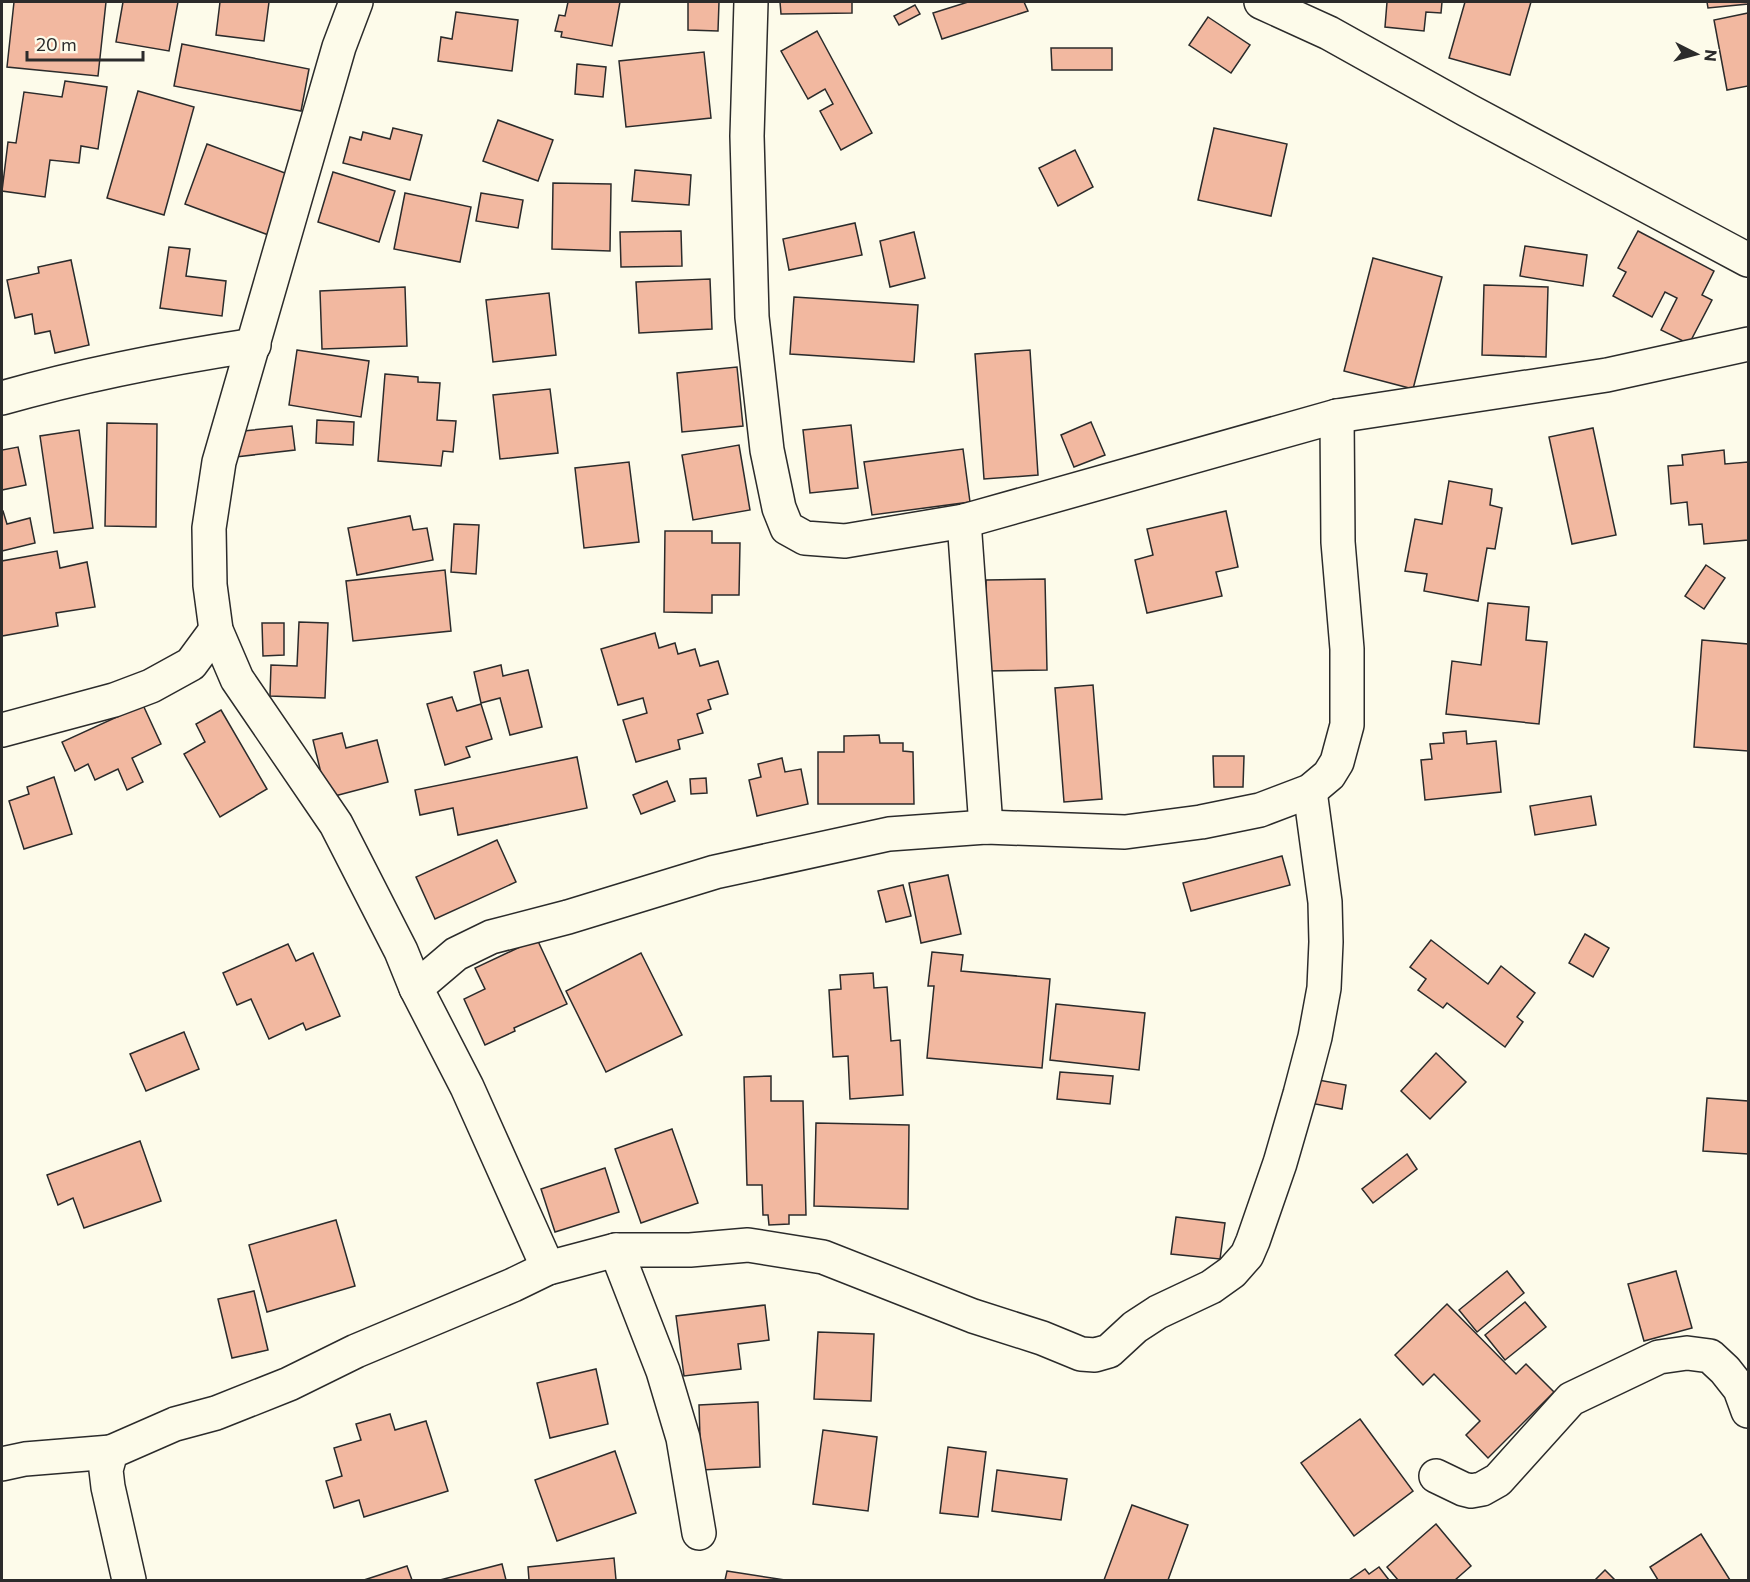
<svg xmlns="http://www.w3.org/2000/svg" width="1750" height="1582" font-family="Commissioner,sans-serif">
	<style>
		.building { fill: #f2b8a0; stroke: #2b2b2b; stroke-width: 1.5 }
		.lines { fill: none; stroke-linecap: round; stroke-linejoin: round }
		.minor-casing { stroke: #2b2b2b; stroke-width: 36 }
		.minor { stroke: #fdfbea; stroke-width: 33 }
	</style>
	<rect width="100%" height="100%" fill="#fdfbea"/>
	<g class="building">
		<polygon points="14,2 106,2 98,76 7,67"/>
		<polygon points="123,2 178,2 169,51 116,42"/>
		<polygon points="220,2 269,2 264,41 216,35"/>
		<polygon points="568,2 620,2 612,46 561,37 562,32 555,31 559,15 565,16"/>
		<polygon points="688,2 719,2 718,31 688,30"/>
		<polygon points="780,2 852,2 852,13 781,14"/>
		<polygon points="968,2 1024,2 1028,11 942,39 933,13"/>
		<polygon points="1387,2 1442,2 1441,13 1426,12 1424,31 1385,27"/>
		<polygon points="1465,2 1531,2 1510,75 1449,58"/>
		<polygon points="1707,2 1748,2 1748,4 1708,8"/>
		<polygon points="915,5 920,14 899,25 894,16"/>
		<polygon points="456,12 518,20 512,71 438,61 441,37 452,39"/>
		<polygon points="1748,13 1748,86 1727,90 1714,20"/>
		<polygon points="1208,17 1250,45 1231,73 1189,45"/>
		<polygon points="817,31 872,133 841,150 820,111 833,104 825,89 808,99 781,51"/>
		<polygon points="182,44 309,69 301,111 174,86"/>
		<polygon points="1051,48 1112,48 1112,70 1052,70"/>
		<polygon points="704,52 711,118 626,127 619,61"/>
		<polygon points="577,64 606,67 603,97 575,94"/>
		<polygon points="65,81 107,87 98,149 81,146 79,163 50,160 45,197 2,191 8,142 16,143 24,92 62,97"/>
		<polygon points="138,91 194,107 164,215 107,198"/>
		<polygon points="498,120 553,140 538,181 483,161"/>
		<polygon points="393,128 422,135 410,180 343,163 350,137 361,140 363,132 390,139"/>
		<polygon points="1214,128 1287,144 1271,216 1198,200"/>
		<polygon points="207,144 293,176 271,236 185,204"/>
		<polygon points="1075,150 1093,187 1058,206 1039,168"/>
		<polygon points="635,170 691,175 689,205 632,201"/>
		<polygon points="333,172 395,191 379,242 318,222"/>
		<polygon points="553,183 611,184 610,251 552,249"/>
		<polygon points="405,193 471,207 460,262 394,249"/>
		<polygon points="481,193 523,200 518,228 476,221"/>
		<polygon points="855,223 862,255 789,270 783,239"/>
		<polygon points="681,231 682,266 621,267 620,232"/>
		<polygon points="1638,231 1714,271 1702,295 1712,300 1689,344 1661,330 1677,298 1665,292 1652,317 1613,296 1626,272 1618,268"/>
		<polygon points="914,232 925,278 890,287 880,241"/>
		<polygon points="1525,246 1587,255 1583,286 1520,276"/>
		<polygon points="169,247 190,249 186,276 226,281 222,316 160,308"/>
		<polygon points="1373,258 1442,277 1413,389 1344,371"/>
		<polygon points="71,260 89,345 55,353 50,331 35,334 32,314 15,318 7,280 39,273 38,267"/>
		<polygon points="710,279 712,329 639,333 636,282"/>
		<polygon points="1484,285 1548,287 1546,357 1482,355"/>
		<polygon points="405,287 407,346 322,349 320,291"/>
		<polygon points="549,293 556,355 493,362 486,300"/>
		<polygon points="794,297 918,305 914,362 790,354"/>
		<polygon points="297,350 369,361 361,417 289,405"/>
		<polygon points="1030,350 1038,475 984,479 975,354"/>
		<polygon points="737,367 743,426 682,432 677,373"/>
		<polygon points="385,374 418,377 418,382 440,383 437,420 456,421 453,452 443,451 441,466 378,461"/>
		<polygon points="550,389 558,453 500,459 493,395"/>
		<polygon points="317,420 354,422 353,445 316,443"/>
		<polygon points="1091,422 1105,455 1074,467 1061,435"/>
		<polygon points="107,423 157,424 156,527 105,526"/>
		<polygon points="851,425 858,488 810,493 803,430"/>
		<polygon points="292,426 295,450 236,457 233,432"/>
		<polygon points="1593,428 1616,535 1572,544 1549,437"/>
		<polygon points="79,430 93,528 54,533 40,436"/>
		<polygon points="739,445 750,510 693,520 682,455"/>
		<polygon points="18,447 26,485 2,490 2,450"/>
		<polygon points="963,449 970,502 872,515 864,462"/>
		<polygon points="1724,450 1725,464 1748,462 1748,540 1704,544 1702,524 1689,525 1687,502 1671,504 1668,466 1683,465 1682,455"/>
		<polygon points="629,462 639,542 584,548 575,468"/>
		<polygon points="1449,481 1492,489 1490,505 1502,508 1495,549 1487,548 1478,601 1424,591 1427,574 1405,571 1415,519 1442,524"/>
		<polygon points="2,511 3,511 7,524 30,518 35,543 2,551"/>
		<polygon points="1226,511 1238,567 1216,572 1222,596 1147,613 1135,560 1153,555 1147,529"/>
		<polygon points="410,516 413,530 427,528 433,560 357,575 348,528"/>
		<polygon points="454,524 479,525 476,574 451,572"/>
		<polygon points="665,531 712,531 712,543 740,543 739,595 712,595 712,613 664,612"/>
		<polygon points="57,551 60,568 87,562 95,607 56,613 58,626 2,636 2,561"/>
		<polygon points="1706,565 1725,578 1704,609 1685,596"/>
		<polygon points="445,570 451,631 353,641 346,581"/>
		<polygon points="1045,579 1047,670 987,671 986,580"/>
		<polygon points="1488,603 1529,607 1526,640 1547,642 1539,724 1446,714 1452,661 1481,665"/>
		<polygon points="299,622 328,623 325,698 270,696 271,665 297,666"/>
		<polygon points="262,623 284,623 284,655 263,656"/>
		<polygon points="655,633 659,648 675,643 678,654 695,649 700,666 718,661 728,694 708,700 711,709 697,714 703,733 678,740 680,749 636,762 623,720 647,713 643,698 618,705 601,649"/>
		<polygon points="1702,640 1748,644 1748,751 1694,747"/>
		<polygon points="501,665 503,676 528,670 542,727 510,735 500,698 481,703 474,672"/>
		<polygon points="1093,685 1102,799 1064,802 1055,688"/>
		<polygon points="452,697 457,711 481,704 492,739 466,747 470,757 445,765 427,704"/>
		<polygon points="143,705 161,744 132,758 143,782 127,790 118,769 95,780 88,764 75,771 62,742"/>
		<polygon points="221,710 267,789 220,817 184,754 205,742 196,724"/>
		<polygon points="1466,731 1467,744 1496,741 1501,792 1425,800 1421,760 1432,759 1430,744 1444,743 1443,733"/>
		<polygon points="342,733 346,748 377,740 388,782 327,798 313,740"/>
		<polygon points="879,735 880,743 903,743 903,751 913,752 914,804 818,804 818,752 844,752 844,736"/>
		<polygon points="1213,756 1244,756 1243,787 1214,787"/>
		<polygon points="577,757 587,808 458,835 453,808 420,815 415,790"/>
		<polygon points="782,758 785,772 801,769 808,804 757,816 749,780 761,777 758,764"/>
		<polygon points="54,777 72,834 24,849 9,801 29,794 27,787"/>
		<polygon points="706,778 707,793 691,794 690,779"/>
		<polygon points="667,781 675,801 641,814 633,795"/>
		<polygon points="1591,796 1596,825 1535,835 1530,806"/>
		<polygon points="497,840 516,882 435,919 416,877"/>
		<polygon points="1282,856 1290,885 1191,911 1183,883"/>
		<polygon points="948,875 961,934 921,943 909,883"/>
		<polygon points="903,885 911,916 886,922 878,891"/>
		<polygon points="1585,934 1609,948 1593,977 1569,963"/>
		<polygon points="537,939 567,1004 514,1028 515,1031 485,1045 464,999 485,989 475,968"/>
		<polygon points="1431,940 1488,984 1501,966 1535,993 1517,1017 1523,1022 1505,1047 1447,1003 1443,1008 1418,990 1426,979 1410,967"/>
		<polygon points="288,944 296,961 313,953 340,1016 306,1030 303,1023 269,1039 251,999 237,1005 223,973"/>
		<polygon points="932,952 963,955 961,971 1050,979 1042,1068 927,1058 934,986 928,986"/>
		<polygon points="641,953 682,1035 606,1072 566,991"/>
		<polygon points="873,973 874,988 887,987 891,1041 900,1040 903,1095 850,1099 848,1056 833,1057 829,990 841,989 840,975"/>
		<polygon points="1056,1004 1145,1013 1139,1070 1050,1060"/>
		<polygon points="184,1032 199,1069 146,1091 130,1054"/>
		<polygon points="1436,1053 1466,1082 1430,1119 1401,1091"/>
		<polygon points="1060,1072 1113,1076 1110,1104 1057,1099"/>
		<polygon points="771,1076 771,1101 803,1101 806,1215 789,1215 789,1224 769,1225 768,1215 763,1215 762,1185 747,1185 744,1077"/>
		<polygon points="1313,1079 1346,1085 1342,1109 1310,1103"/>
		<polygon points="1707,1098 1748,1101 1748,1154 1703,1151"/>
		<polygon points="816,1123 909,1125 908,1209 814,1206"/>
		<polygon points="672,1129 698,1203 641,1223 615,1149"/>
		<polygon points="140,1141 161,1201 84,1228 73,1198 58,1205 47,1175"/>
		<polygon points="1407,1154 1417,1169 1373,1203 1362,1189"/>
		<polygon points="605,1168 619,1212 555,1232 541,1189"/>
		<polygon points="1176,1217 1225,1223 1220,1259 1171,1254"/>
		<polygon points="336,1220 355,1286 267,1312 249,1245"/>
		<polygon points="1507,1271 1524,1293 1477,1332 1459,1310"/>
		<polygon points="1676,1271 1692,1328 1644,1341 1628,1284"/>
		<polygon points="254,1291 268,1350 232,1358 218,1299"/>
		<polygon points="1525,1302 1546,1327 1505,1360 1485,1335"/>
		<polygon points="1447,1304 1516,1374 1526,1364 1554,1392 1488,1458 1466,1435 1480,1421 1434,1374 1423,1385 1395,1355"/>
		<polygon points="765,1305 769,1340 738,1344 741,1369 684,1376 676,1316"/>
		<polygon points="818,1332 874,1334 871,1401 814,1399"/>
		<polygon points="596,1369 608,1424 550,1438 537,1383"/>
		<polygon points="758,1402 760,1467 701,1470 699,1405"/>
		<polygon points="390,1414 395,1430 426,1421 448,1491 364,1517 359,1500 334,1508 326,1481 342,1476 334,1448 361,1440 356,1424"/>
		<polygon points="1360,1419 1413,1491 1354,1536 1301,1463"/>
		<polygon points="823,1430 877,1437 868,1511 813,1504"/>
		<polygon points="948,1447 986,1452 978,1517 940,1513"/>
		<polygon points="615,1451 636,1513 557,1541 535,1480"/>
		<polygon points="997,1470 1067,1479 1061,1520 992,1511"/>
		<polygon points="1132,1505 1188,1525 1168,1580 1104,1580"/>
		<polygon points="1436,1524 1471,1566 1455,1580 1398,1580 1387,1567"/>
		<polygon points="1701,1534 1730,1580 1658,1580 1650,1567"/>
		<polygon points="614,1558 616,1580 529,1580 528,1567"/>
		<polygon points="502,1564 506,1580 440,1580"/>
		<polygon points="407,1566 412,1580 364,1580"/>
		<polygon points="1379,1567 1389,1580 1349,1580 1365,1569 1369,1574"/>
		<polygon points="1605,1570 1615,1580 1595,1580"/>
		<polygon points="727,1571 785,1580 725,1580"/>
	</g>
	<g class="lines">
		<g class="minor-casing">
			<g id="minor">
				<polyline points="356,2 339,47 219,462 209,528 210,585 216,630 237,679 336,824 401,951 416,988"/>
				<polyline points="751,2 747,136 752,317 767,450 779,508 787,528 805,538 845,541 964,521 1337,416 1607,375 1748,344"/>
				<polyline points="1261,2 1329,33 1467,110 1748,260"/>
				<path d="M2,398C85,374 169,358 254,345"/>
				<polyline points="964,521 986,827"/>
				<polyline points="2,730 114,700 151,686 191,664 216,630"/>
				<polyline points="616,1250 663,1371 683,1438 699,1533"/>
				<polyline points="548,1268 467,1087 416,988 456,954 491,937 568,917 715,872 889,834 986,827 1125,832 1201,822 1260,810 1310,791 1329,775 1337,762 1347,725 1347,649 1338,542 1337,416"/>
				<polyline points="2,1464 25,1459 111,1452"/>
				<polyline points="1436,1476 1463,1489 1471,1491 1482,1489 1498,1480 1571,1399 1659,1357 1687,1353 1710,1356 1725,1370 1740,1389 1748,1411"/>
				<polyline points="129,1580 108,1487 106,1470 111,1452 175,1424 216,1413 289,1384 356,1351 513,1285 548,1268 616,1250 690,1250 748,1245 823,1257 973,1316 1042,1338 1081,1354 1095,1355 1109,1351 1135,1327 1158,1312 1211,1287 1232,1272 1247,1255 1253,1241 1280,1163 1300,1094 1315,1037 1324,988 1326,942 1325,902 1310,791"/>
			</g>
		</g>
		<use href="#minor" class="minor"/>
	</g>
	<rect width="1750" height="1582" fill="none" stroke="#2b2b2b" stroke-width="6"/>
	<g transform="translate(1696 54) rotate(96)" stroke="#fdfbea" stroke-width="4.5" paint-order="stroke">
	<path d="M0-4.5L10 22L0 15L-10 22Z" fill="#2b2b2b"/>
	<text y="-9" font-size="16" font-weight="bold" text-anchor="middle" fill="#2b2b2b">N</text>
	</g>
	<path d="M27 51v9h116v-9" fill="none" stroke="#2b2b2b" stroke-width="3"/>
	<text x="36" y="51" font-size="18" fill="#2b2b2b" stroke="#fdfbea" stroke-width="4.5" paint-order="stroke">20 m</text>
</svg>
